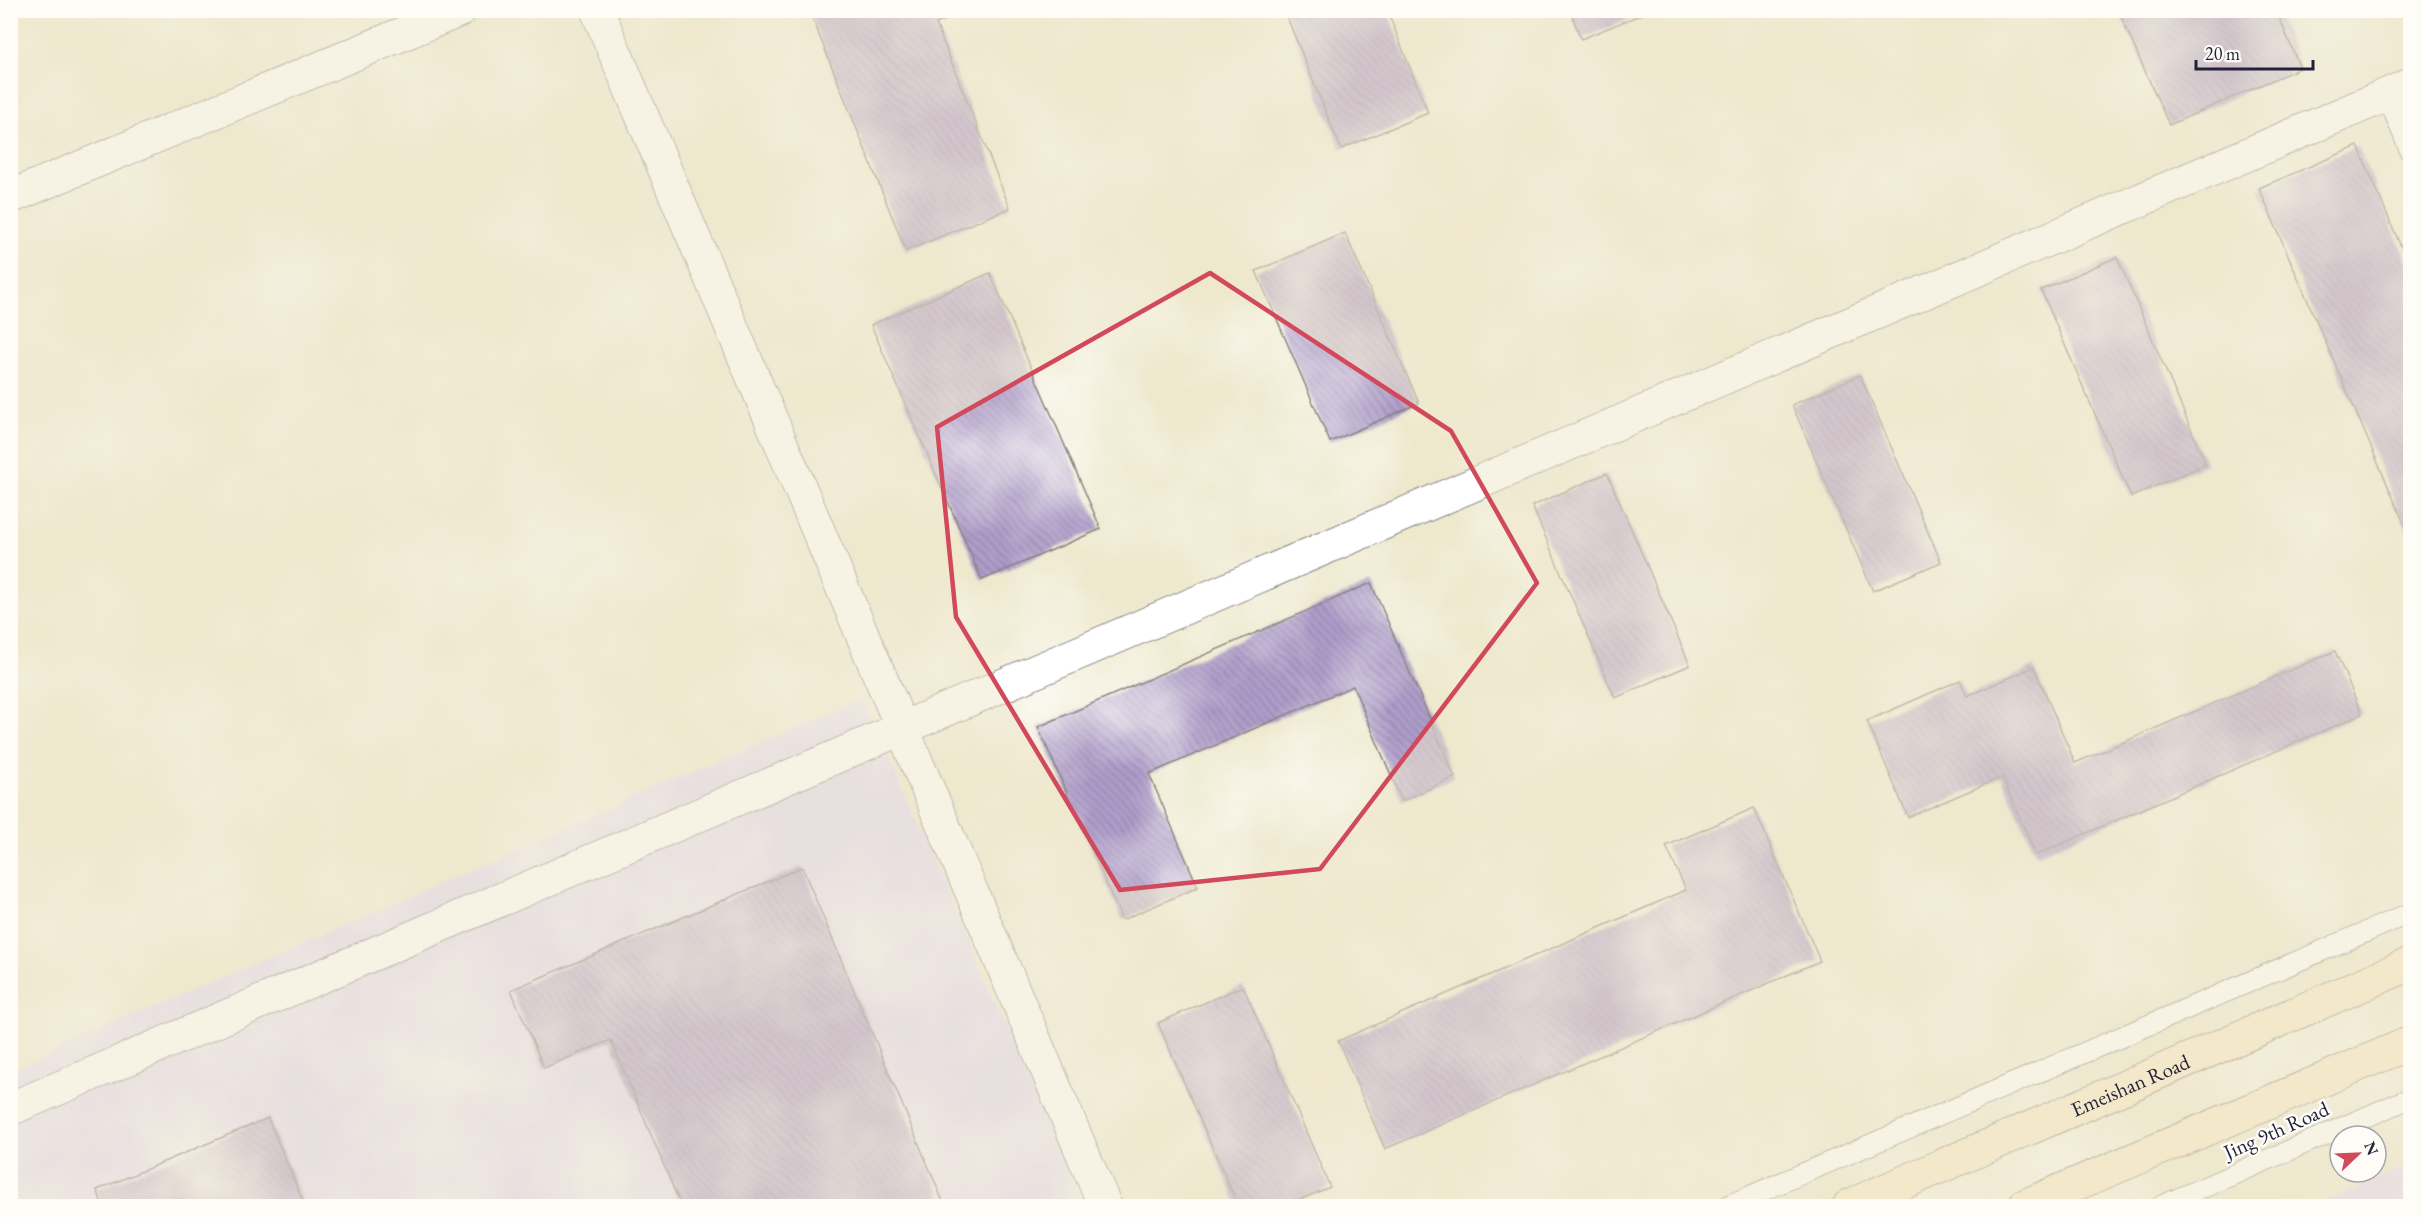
<svg xmlns="http://www.w3.org/2000/svg" width="2421" height="1217" font-family="'EB Garamond',serif">
	<style>
		.built { fill: #e0d4f4 }
		.building { fill: url(#building-back-hatch) }
		.lines { fill: none; stroke-linecap: round; stroke-linejoin: round }
		.lane-casing { stroke: #888584; stroke-width: 22 }
		.street-casing { stroke: #888584; stroke-width: 35 }
		.secondary-casing { stroke: #888584; stroke-width: 35 }
		.lane { stroke: #fff; stroke-width: 20 }
		.street { stroke: #fff; stroke-width: 33 }
		.secondary { stroke: #f8e8c3; stroke-width: 33 }
		.marked { fill: none; stroke: #d1495b; stroke-width: 4.5; stroke-linejoin: round }
		.labels { text-anchor: middle; dominant-baseline: central; stroke-width: 5; stroke-linejoin: round; paint-order: stroke }
		.street-label { font-size: 21px; fill: #22223b; stroke: #fdfcf7 }
	</style>
	<defs>
		<pattern id="building-back-hatch" width="6" height="6" patternUnits="userSpaceOnUse" patternTransform="scale(1.5)"><rect width="6" height="6" fill="#b09ecb"/><path d="M-1 5l2 2M0 0l6 6M5-1l2 2" fill="none" stroke="#8f80a6"/></pattern>
	</defs>
	<rect width="100%" height="100%" fill="#fdfcf7"/>
	<filter id="ink" filterUnits="userSpaceOnUse"><feTurbulence type="fractalNoise" baseFrequency=".0167" numOctaves="2"/><feDisplacementMap in="SourceGraphic" scale="12" xChannelSelector="R" yChannelSelector="G"/><feConvolveMatrix kernelMatrix="1 2 1 2 8 2 1 2 1" color-interpolation-filters="sRGB"/></filter>
	<filter id="wash" filterUnits="userSpaceOnUse"><feTurbulence type="fractalNoise" baseFrequency=".008" numOctaves="4" result="noise"/><feDisplacementMap in="SourceGraphic" scale="24" xChannelSelector="R" yChannelSelector="G"/><feGaussianBlur stdDeviation="1.35" result="paint"/><feColorMatrix in="noise" values="0 0 0 0 0 0 0 0 0 0 0 0 0 0 0 0 0 1.4 0 .05"/><feComposite in="paint" operator="in"/></filter>
	<g filter="url(#wash)">
		<rect width="100%" height="100%" fill="#eee8cd"/>
		<g class="built">
			<polygon points="862,698 1083,1206 11,1206 10,1071"/>
			<polygon points="2410,1166 2410,1206 2315,1206"/>
		</g>
		<g id="blocks">
			<g class="building">
				<polygon points="809,10 969,10 936,24 1010,208 906,251"/>
				<polygon points="1284,10 1387,10 1428,113 1341,149"/>
				<polygon points="1570,10 1650,10 1650,11 1581,39"/>
				<polygon points="2118,10 2276,10 2300,68 2169,125"/>
				<polygon points="2358,146 2410,268 2410,537 2259,188"/>
				<polygon points="1345,233 1419,403 1330,442 1256,271"/>
				<polygon points="2117,257 2206,464 2131,497 2041,290"/>
				<polygon points="990,273 1101,529 982,580 871,325"/>
				<polygon points="1860,375 1941,562 1873,591 1792,405"/>
				<polygon points="1607,473 1690,665 1615,698 1532,506"/>
				<polygon points="1371,583 1455,777 1402,801 1353,686 1149,774 1198,887 1122,920 1038,727"/>
				<polygon points="2335,651 2362,714 2036,855 2002,777 1908,817 1867,721 1960,680 1967,696 2034,667 2075,763"/>
				<polygon points="1754,808 1820,961 1385,1149 1338,1041 1686,890 1666,846"/>
				<polygon points="802,867 945,1206 681,1206 611,1040 544,1068 511,990"/>
				<polygon points="1243,986 1330,1187 1285,1206 1238,1206 1158,1023"/>
				<polygon points="268,1118 305,1206 103,1206 97,1190"/>
			</g>
		</g>
	</g>
	<g filter="url(#ink)">
		<use href="#blocks" fill-opacity="0" stroke="#888584" stroke-width="1.5"/>
		<g class="lines">
			<g class="lane-casing">
				<g id="lane">
					<polyline points="2387,95 2410,151"/>
					<polyline points="1727,1206 2410,913"/>
					<polyline points="2161,1206 2410,1098"/>
				</g>
			</g>
			<g class="street-casing">
				<g id="street">
					<polyline points="597,10 1105,1206"/>
					<polyline points="10,197 460,10"/>
					<polyline points="10,1109 2410,85"/>
				</g>
			</g>
			<g class="secondary-casing">
				<g id="secondary">
					<path id="s1" d="M1849,1206L2410,964"/>
					<polyline points="2024,1206 2410,1043"/>
				</g>
			</g>
			<use href="#lane" class="lane"/>
			<use href="#street" class="street"/>
			<use href="#secondary" class="secondary"/>
		</g>
	</g>
	<path d="M0 0H2421V1217H0ZM1210,273L1451,431L1537,583L1320,869L1120,890L956,617L937,427Z" fill="#eee8cd" fill-opacity=".55" fill-rule="evenodd"/>
	<path class="marked" d="M1210,273L1451,431L1537,583L1320,869L1120,890L956,617L937,427Z"/>
	<g class="labels">
		<g class="street-label">
			<text stroke="none"><textPath href="#s1" startOffset="306">Emeishan Road</textPath></text>
			<text transform="translate(2276 1130) rotate(-24)">Jing 9th Road</text>
		</g>
	</g>
	<rect width="2421" height="1217" fill="none" stroke="#fdfcf7" stroke-width="36"/>
	<g transform="translate(2358 1154) rotate(67)"><circle r="28" fill="#fdfcf7" stroke="#a5a5ac" stroke-width="1.5"/>
	<path d="M0-4.5L10 22L0 15L-10 22Z" fill="#d1495b"/>
	<text y="-9" font-size="16" font-weight="bold" text-anchor="middle" fill="#22223b">N</text>
	</g>
	<path d="M2196 60v9h117v-9" fill="none" stroke="#22223b" stroke-width="3"/>
	<text x="2205" y="60" font-size="18" fill="#22223b" stroke="#fdfcf7" stroke-width="4.5" paint-order="stroke">20 m</text>
</svg>
